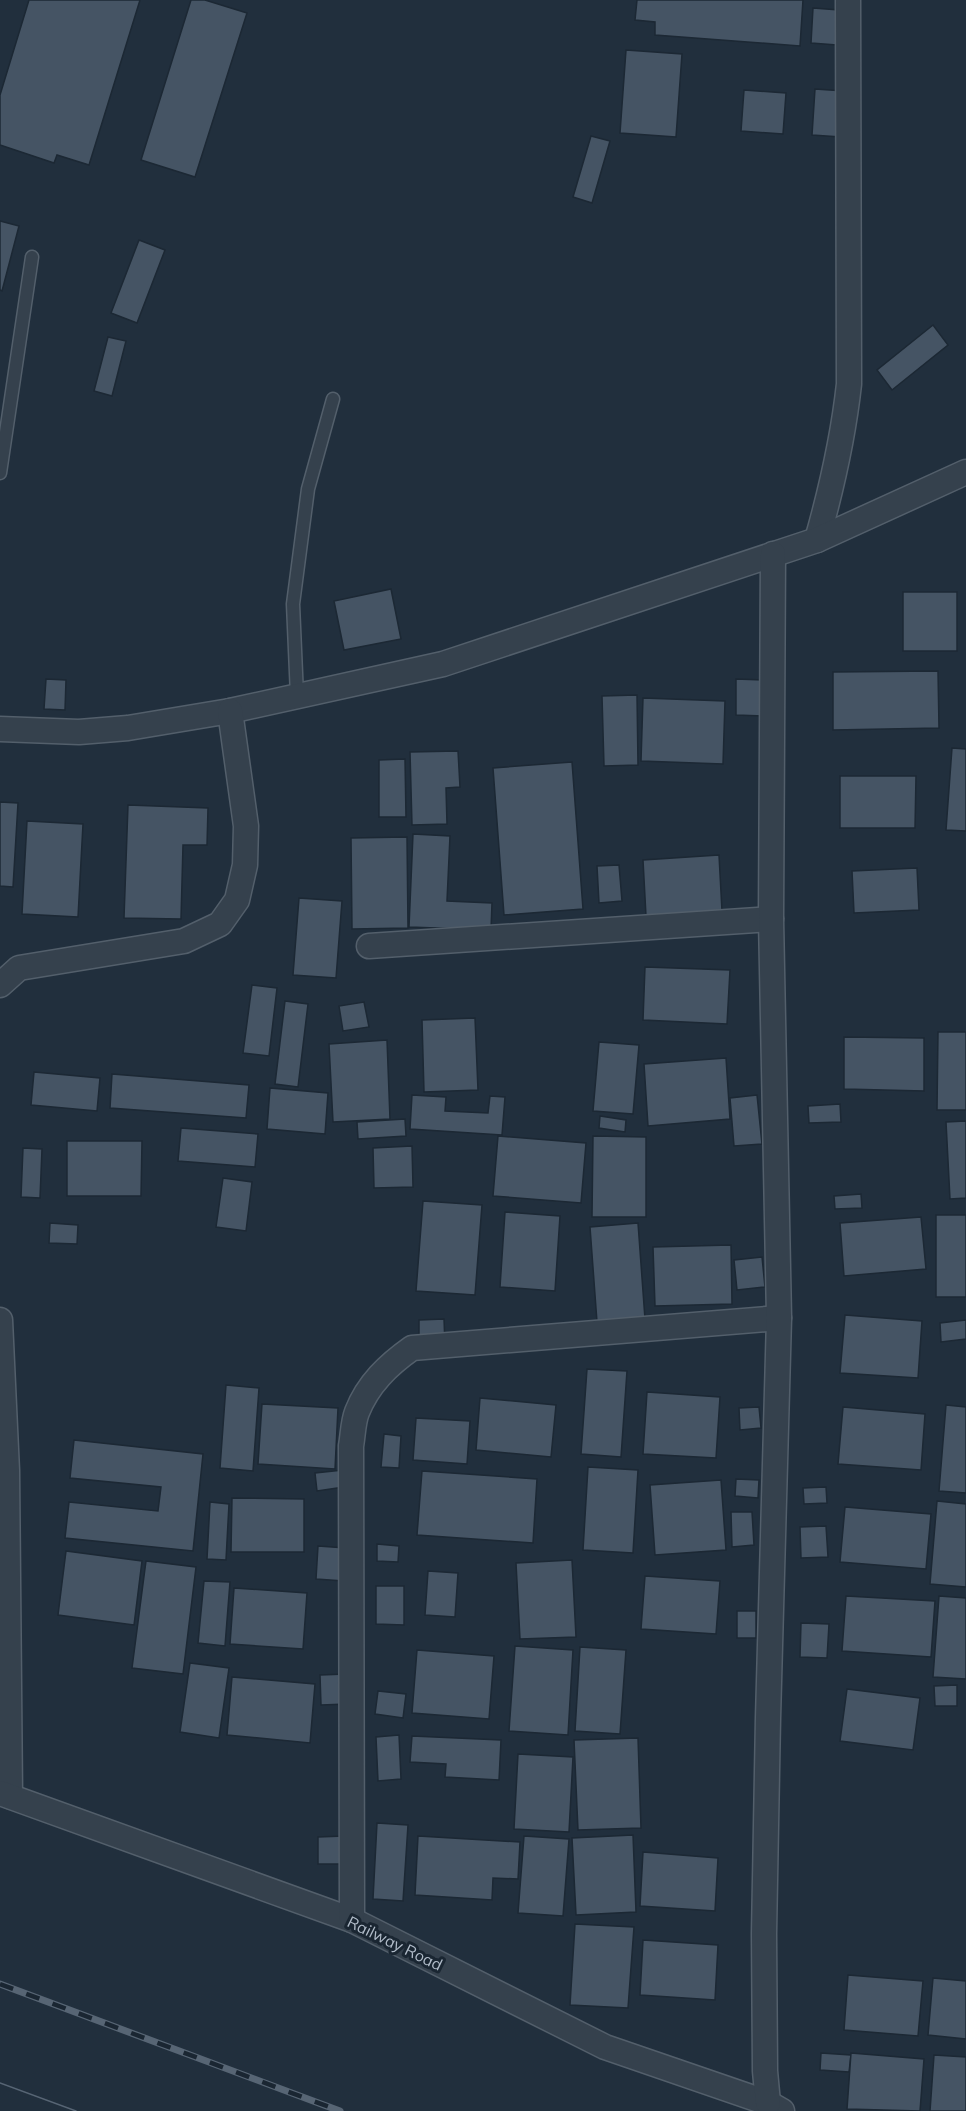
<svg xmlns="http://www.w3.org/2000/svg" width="966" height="2111" font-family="Mulish,sans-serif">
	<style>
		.building { fill: #455464; stroke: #1c2834; stroke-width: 1.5 }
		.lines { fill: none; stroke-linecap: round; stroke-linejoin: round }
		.service-casing { stroke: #535f6b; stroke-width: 15 }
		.minor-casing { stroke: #535f6b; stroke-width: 27 }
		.service { stroke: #35414d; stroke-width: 12 }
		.minor { stroke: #35414d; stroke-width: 24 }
		.tram { stroke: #576574; stroke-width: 1.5 }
		.rail-casing { stroke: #576574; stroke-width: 7 }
		.rail { stroke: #1a2632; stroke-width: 4.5; stroke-dasharray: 14; stroke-linecap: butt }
		.labels { text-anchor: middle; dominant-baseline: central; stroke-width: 6; stroke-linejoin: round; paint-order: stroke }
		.street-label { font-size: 16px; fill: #b1bcc9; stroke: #1a2632 }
	</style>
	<rect width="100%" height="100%" fill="#212f3d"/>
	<g class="building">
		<polygon points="29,0 140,0 89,165 57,155 54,163 0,145 0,95"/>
		<polygon points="191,0 205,0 247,13 195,177 141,160"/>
		<polygon points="637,0 803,0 800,46 655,35 655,22 635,20"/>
		<polygon points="813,8 839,10 837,45 811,43"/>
		<polygon points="626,50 682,54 676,137 620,133"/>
		<polygon points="815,89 844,91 841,137 812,135"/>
		<polygon points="744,90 786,93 783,134 741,131"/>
		<polygon points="591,136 610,141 592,203 573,197"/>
		<polygon points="0,221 19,226 2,291 0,290"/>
		<polygon points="139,240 165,250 137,323 111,313"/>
		<polygon points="933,325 948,345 892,390 877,370"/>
		<polygon points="108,337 126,341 112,396 94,391"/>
		<polygon points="391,589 401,639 344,650 334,601"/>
		<rect x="903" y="592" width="54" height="59"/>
		<polygon points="938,671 939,728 833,730 833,672"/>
		<polygon points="46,679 66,680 65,710 44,709"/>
		<polygon points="736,679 763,680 763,716 736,715"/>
		<polygon points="637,695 638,765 604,766 602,696"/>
		<polygon points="643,698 725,701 723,764 641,761"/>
		<polygon points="952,748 966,749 966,831 946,830"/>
		<polygon points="458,751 460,787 446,788 447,824 412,825 410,752"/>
		<polygon points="405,759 406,817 379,817 379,760"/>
		<polygon points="572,762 583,909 504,915 493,768"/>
		<polygon points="840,776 916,776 915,828 840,828"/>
		<polygon points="0,802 18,803 13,887 0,886"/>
		<polygon points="128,805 208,808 207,845 183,845 181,919 124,918"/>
		<polygon points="27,821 83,824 78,917 22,914"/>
		<polygon points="413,834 450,836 447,901 492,903 491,930 409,927"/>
		<polygon points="407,837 408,928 352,929 351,838"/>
		<polygon points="719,855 722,911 646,916 643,860"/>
		<polygon points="619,865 622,901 599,903 597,866"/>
		<polygon points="917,868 919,910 854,913 852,871"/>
		<polygon points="299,898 342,901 336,978 293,975"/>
		<polygon points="645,967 730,970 727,1024 643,1020"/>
		<polygon points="252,985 277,988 269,1056 243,1053"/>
		<polygon points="285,1001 308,1004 298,1087 275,1084"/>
		<polygon points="364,1002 369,1027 343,1031 339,1006"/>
		<polygon points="475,1018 478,1090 424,1092 422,1020"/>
		<polygon points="938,1032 966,1032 966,1110 937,1110"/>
		<polygon points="844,1037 924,1038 924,1091 844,1089"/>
		<polygon points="387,1040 390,1119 333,1122 329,1044"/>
		<polygon points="599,1042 639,1045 633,1114 593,1111"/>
		<polygon points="726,1058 730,1119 648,1126 644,1064"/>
		<polygon points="34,1072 100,1078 97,1111 31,1105"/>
		<polygon points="112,1074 249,1085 246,1118 110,1108"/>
		<polygon points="270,1088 328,1093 325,1134 267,1129"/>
		<polygon points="412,1095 446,1097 445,1111 488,1113 490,1096 505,1097 502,1135 410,1129"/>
		<polygon points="757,1095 762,1144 734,1146 730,1098"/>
		<polygon points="840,1104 841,1122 809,1123 808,1106"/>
		<polygon points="600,1116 626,1120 625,1132 599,1128"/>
		<polygon points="405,1119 406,1136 358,1139 357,1122"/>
		<polygon points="966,1121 966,1198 950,1199 946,1122"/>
		<polygon points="181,1128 258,1134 255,1167 178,1161"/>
		<polygon points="498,1136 586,1143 581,1203 493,1196"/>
		<polygon points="593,1136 646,1137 646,1217 592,1217"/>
		<polygon points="67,1141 142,1141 141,1196 67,1196"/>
		<polygon points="412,1146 413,1187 374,1188 373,1148"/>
		<polygon points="23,1148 42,1149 40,1198 21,1197"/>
		<polygon points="223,1178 252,1182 246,1231 216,1227"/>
		<polygon points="861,1194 862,1208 835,1209 834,1196"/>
		<polygon points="423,1201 482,1205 475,1295 416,1291"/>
		<polygon points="505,1212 560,1216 555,1291 500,1287"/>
		<rect x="936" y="1215" width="30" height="82"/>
		<polygon points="921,1217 926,1269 844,1276 840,1223"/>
		<polygon points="50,1223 78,1225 77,1244 49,1243"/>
		<polygon points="638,1223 645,1319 597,1322 590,1227"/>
		<polygon points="731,1245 732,1304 655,1306 653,1247"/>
		<polygon points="762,1257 765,1287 737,1290 734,1260"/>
		<polygon points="845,1315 922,1321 918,1378 840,1373"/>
		<polygon points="444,1319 445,1345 419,1345 419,1320"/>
		<polygon points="966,1320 966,1339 941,1342 940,1323"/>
		<polygon points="587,1369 627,1371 621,1457 581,1454"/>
		<polygon points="226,1385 259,1388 253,1471 220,1468"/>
		<polygon points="647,1392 720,1397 716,1458 643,1454"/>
		<polygon points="480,1398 556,1405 551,1457 476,1450"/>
		<polygon points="262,1404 338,1408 335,1469 258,1464"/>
		<polygon points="946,1405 966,1407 966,1493 939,1491"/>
		<polygon points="759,1407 761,1428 740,1430 739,1408"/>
		<polygon points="843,1407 925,1414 921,1470 838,1464"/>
		<polygon points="416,1418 470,1421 467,1464 413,1460"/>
		<polygon points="384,1434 401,1436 399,1468 381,1467"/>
		<polygon points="74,1440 203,1454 193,1551 65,1538 69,1502 158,1511 161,1487 70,1478"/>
		<polygon points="588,1467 638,1470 633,1553 583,1550"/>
		<polygon points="343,1470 344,1487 317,1491 315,1473"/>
		<polygon points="422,1471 537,1479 533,1543 417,1535"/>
		<polygon points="736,1479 759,1480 758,1498 735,1496"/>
		<polygon points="721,1480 726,1550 655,1555 650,1485"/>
		<polygon points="826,1487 827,1503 804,1504 803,1488"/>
		<polygon points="232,1498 304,1499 304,1552 231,1552"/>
		<polygon points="937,1501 966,1504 966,1587 930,1584"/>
		<polygon points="210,1502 229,1504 226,1560 207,1559"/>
		<polygon points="845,1507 931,1514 926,1569 840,1562"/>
		<polygon points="731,1512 752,1512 754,1545 732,1547"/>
		<polygon points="826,1526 828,1557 801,1558 800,1527"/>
		<polygon points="377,1544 399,1546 398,1562 377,1561"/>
		<polygon points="318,1546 346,1548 344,1581 316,1579"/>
		<polygon points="66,1551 142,1561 134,1625 58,1615"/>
		<polygon points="572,1560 576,1637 520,1639 516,1563"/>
		<polygon points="146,1561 196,1567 183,1674 132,1668"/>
		<polygon points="428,1571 458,1573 455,1617 425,1615"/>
		<polygon points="645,1576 720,1581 716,1634 641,1629"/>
		<polygon points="204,1581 230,1582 225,1646 198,1643"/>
		<polygon points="376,1586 404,1586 404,1625 376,1624"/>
		<polygon points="234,1588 307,1593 303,1649 230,1644"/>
		<polygon points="846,1596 935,1601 931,1657 842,1651"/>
		<polygon points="939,1596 966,1598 966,1679 933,1677"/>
		<rect x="737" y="1611" width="19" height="27"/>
		<polygon points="801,1623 829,1624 827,1658 800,1657"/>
		<polygon points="515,1646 573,1650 568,1735 509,1731"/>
		<polygon points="580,1647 626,1650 620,1734 575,1731"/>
		<polygon points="417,1650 494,1656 489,1719 412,1713"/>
		<polygon points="190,1663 229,1668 219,1738 180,1732"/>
		<polygon points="346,1674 347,1704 321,1705 320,1675"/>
		<polygon points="232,1677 315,1684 310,1743 227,1735"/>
		<polygon points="957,1685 957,1706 935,1706 934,1686"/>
		<polygon points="847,1689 920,1698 913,1750 840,1741"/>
		<polygon points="378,1691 406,1694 403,1718 375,1714"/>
		<polygon points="399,1735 401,1779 378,1781 376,1737"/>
		<polygon points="412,1736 501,1740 499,1780 445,1777 446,1764 410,1762"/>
		<polygon points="638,1738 641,1828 578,1830 574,1740"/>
		<polygon points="518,1754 573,1757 569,1832 514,1829"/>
		<polygon points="377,1823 408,1825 403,1901 373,1899"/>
		<polygon points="633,1835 636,1912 576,1915 572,1838"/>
		<polygon points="344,1836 344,1864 318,1864 318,1837"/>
		<polygon points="418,1836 520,1842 518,1879 493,1878 492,1900 415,1895"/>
		<polygon points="524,1836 569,1839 563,1916 518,1913"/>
		<polygon points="643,1852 718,1858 715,1911 640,1906"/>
		<polygon points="575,1924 634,1927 628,2008 570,2005"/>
		<polygon points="643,1940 718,1945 715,2000 640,1995"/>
		<polygon points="848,1975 923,1981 918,2036 844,2030"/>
		<polygon points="933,1978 966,1981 966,2039 928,2035"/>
		<polygon points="821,2053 851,2055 849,2072 820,2070"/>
		<polygon points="851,2053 924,2059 920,2111 847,2109"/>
		<polygon points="934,2055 966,2057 966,2111 930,2111"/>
	</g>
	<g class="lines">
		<g class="service-casing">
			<g id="service">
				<polyline points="0,473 32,257"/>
				<polyline points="297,696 293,604 308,489 333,399"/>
			</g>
		</g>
		<g class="minor-casing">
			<g id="minor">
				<path d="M817,540C832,487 843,439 849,384L848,0"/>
				<polyline points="0,729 79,732 128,728 230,711 443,664 817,540 966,472"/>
				<polyline points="369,946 771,919"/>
				<polyline points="0,985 19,968 184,941 220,924 237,900 245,865 246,826 230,711"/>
				<polyline points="0,1320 7,1471 10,1796"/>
				<polyline points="0,1793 352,1920 605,2047 768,2103 782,2111"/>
				<path d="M352,1920L351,1446C353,1435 353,1422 357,1412C368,1384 388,1365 412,1348L779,1318"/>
				<polyline points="768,2103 765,2071 764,1934 768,1718 779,1318 771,919 773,554"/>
			</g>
		</g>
		<use href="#service" class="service"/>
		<use href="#minor" class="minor"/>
		<polyline class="tram" points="0,2083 76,2111"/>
		<g class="rail-casing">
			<polyline id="rail" points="0,1984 340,2111"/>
		</g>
		<use href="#rail" class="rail"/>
	</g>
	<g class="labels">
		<g class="street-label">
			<text transform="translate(395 1943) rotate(26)">Railway Road</text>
		</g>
	</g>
</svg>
